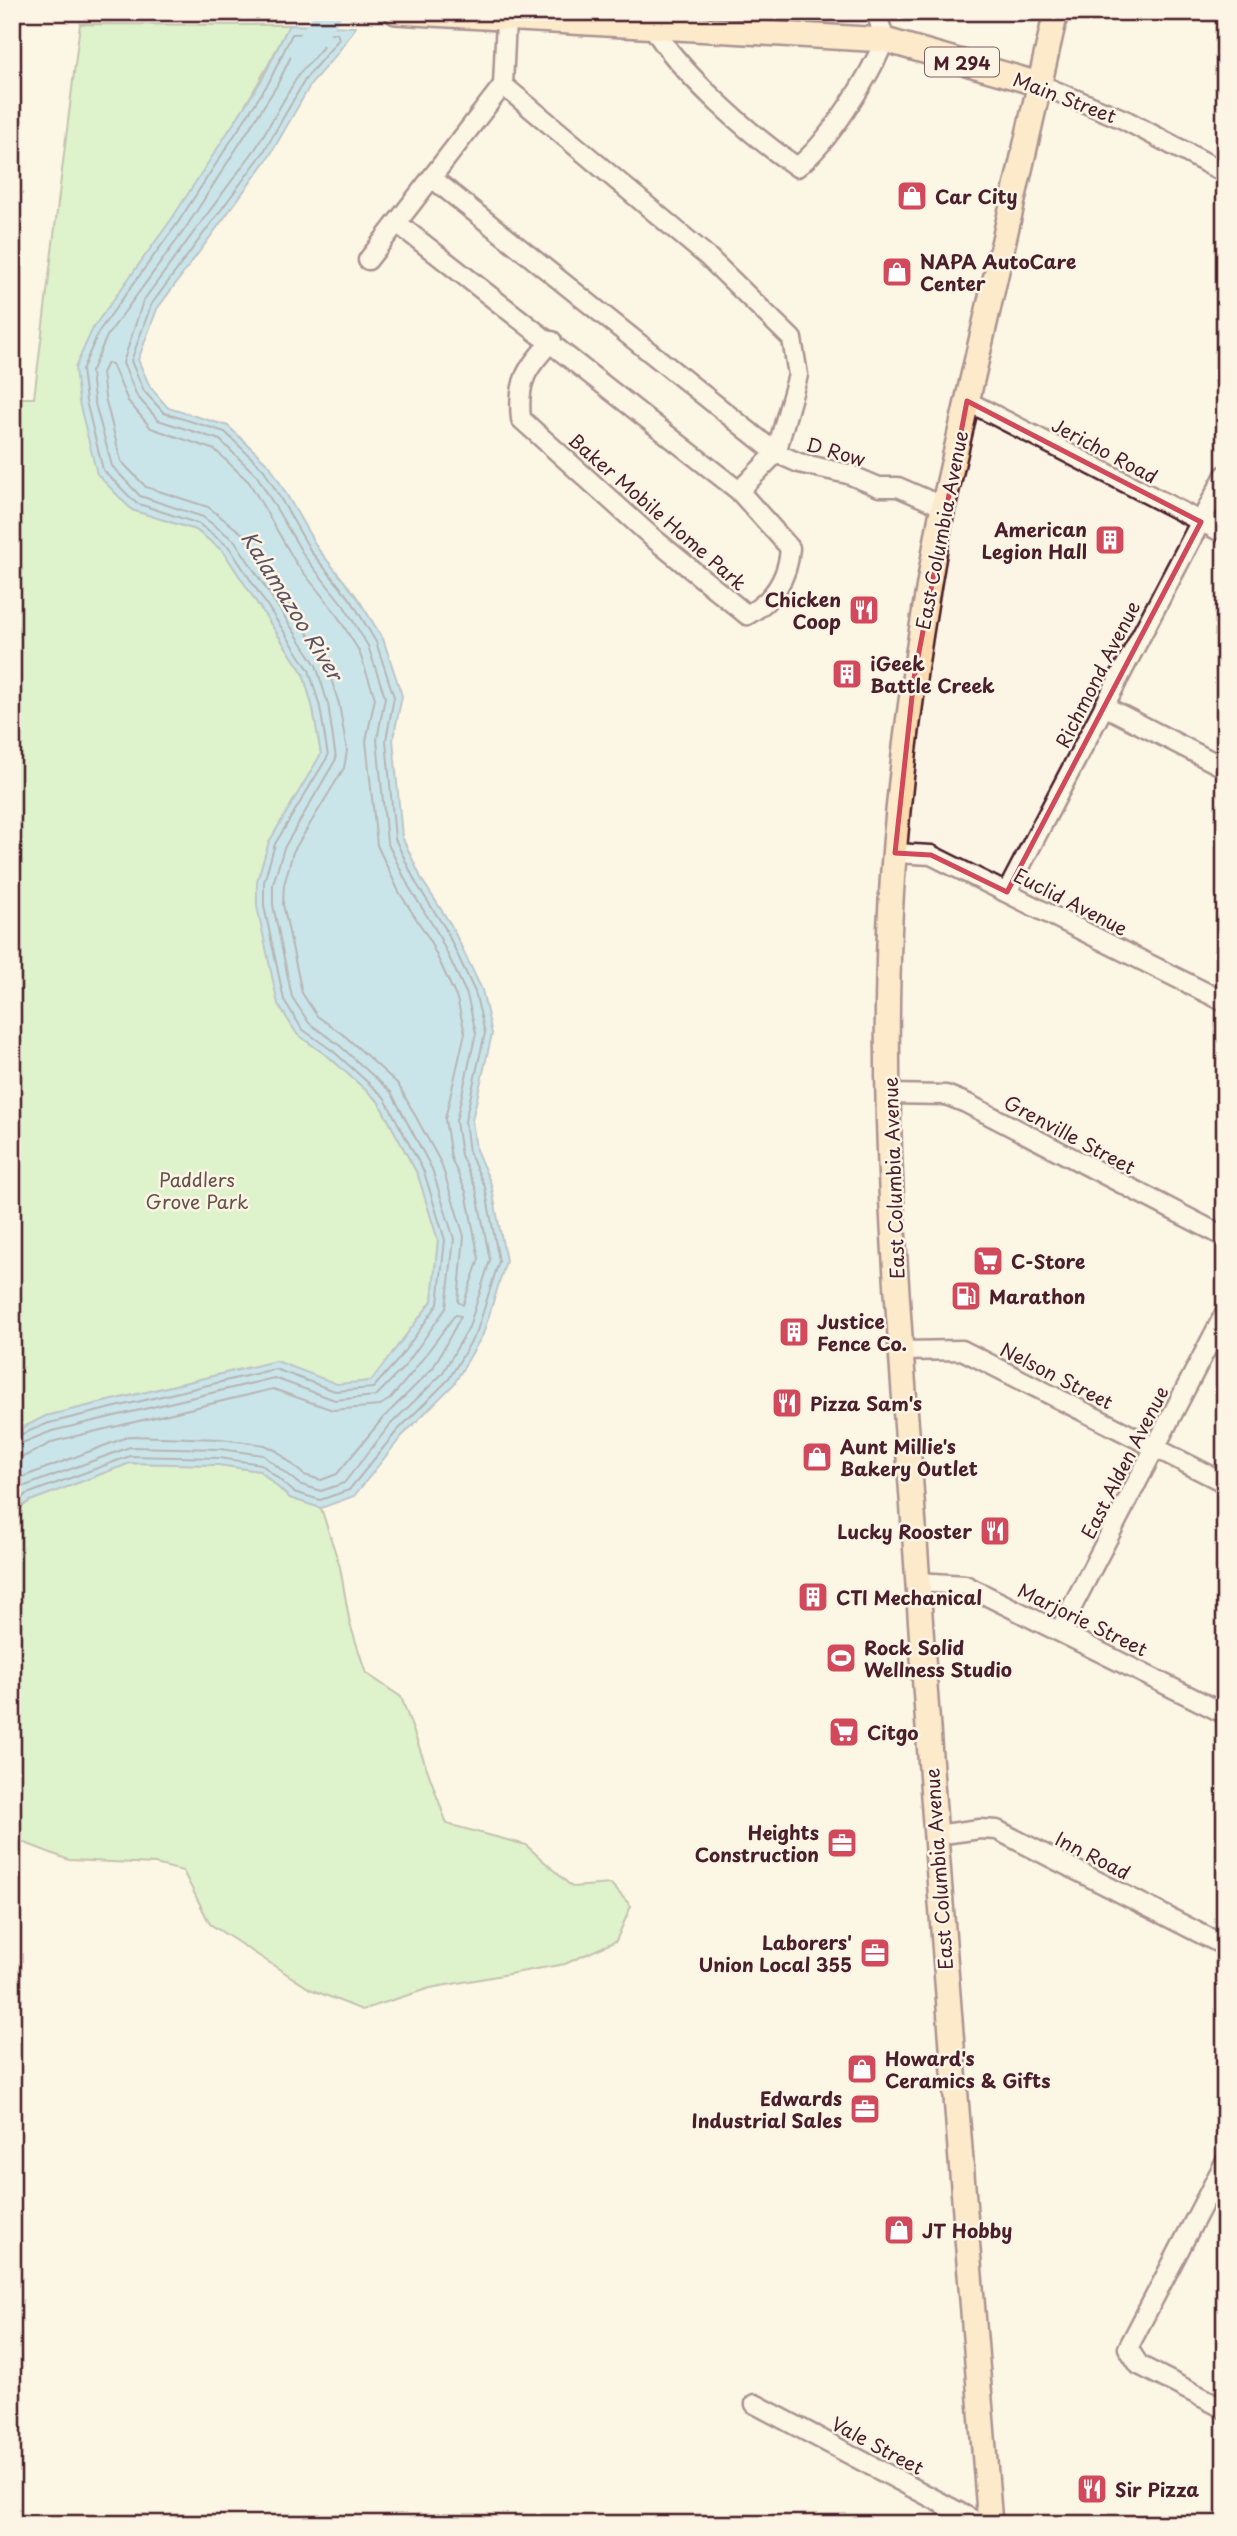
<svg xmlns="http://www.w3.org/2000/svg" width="1237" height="2536" font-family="'Playpen Sans',sans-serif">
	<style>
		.green { fill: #bbedad; stroke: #82866c; stroke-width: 2 }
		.water { fill: #8ed1ef; stroke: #738aa1; stroke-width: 2 }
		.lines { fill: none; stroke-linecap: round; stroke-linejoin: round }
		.shore { stroke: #656679; stroke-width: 2 }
		.river { stroke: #8ed1ef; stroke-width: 24 }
		.minor-casing { stroke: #4a1f2b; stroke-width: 23 }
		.major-casing { stroke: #4a1f2b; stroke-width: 28 }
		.minor { stroke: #fcf5e5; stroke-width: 18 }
		.major { stroke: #fedbac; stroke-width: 23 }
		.marked { fill: none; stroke: #d1495b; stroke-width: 5; stroke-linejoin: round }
		.labels { text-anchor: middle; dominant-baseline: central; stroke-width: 5; stroke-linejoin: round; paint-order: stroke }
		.shield { fill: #fcf5e5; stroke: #7f5f63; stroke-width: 2 }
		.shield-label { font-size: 18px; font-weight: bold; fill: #4a1f2b }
		.street-label { font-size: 19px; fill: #4a1f2b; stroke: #fcf5e5 }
		.poi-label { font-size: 19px; font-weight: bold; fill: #4a1f2b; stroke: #fcf5e5; text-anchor: start }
		.park-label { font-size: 19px; fill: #66524c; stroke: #fcf5e5 }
		.water-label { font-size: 21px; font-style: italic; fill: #5e5466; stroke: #fcf5e5 }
	</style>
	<rect width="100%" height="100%" fill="#fcf5e5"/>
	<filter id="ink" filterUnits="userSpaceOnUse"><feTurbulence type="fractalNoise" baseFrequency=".0143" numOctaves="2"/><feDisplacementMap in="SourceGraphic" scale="14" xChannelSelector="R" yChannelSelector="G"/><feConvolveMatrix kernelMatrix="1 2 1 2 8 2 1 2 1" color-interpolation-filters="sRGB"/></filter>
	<g filter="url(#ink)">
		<g class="green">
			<path d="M80,24L289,25C236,132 166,233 93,328L132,510L196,530L223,551L303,673L313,708L321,754L297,1034L329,1057L378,1101L418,1175L438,1240L432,1301L371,1381L337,1385L276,1361L46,1416L12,1433V398H34Z"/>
			<polygon points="130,1463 219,1465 260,1471 290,1498 321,1508 340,1567 350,1624 366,1673 401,1697 447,1824 526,1845 572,1887 611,1884 631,1906 616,1941 565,1964 430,1988 362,2010 310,1989 210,1924 183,1871 155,1864 69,1860 12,1838 12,1514 30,1501"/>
		</g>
		<g class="water">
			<polygon points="289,25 356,27 336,55 312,82 269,157 157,309 138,360 150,387 168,408 228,426 270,466 318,549 357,597 383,639 402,696 393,739 402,837 422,880 451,925 482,990 492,1034 472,1120 476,1150 491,1184 506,1261 483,1334 454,1384 402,1436 354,1496 321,1508 290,1498 260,1471 219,1465 130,1463 30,1501 12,1514 12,1433 46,1416 276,1361 337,1384 371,1381 432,1301 438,1240 418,1175 378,1101 329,1057 297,1034 278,1004 257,906 257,881 269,842 321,754 313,708 303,673 223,551 196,530 132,510 97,474 79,402 75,368 93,328 171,220 263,78"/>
			<polygon points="12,2282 16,2360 12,2400"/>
		</g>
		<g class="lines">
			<g class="shore">
				<polygon points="107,363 112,364 128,401 151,428 215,450 249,482 296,563 335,612 359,651 375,698 366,741 377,845 399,892 428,937 457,999 465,1033 445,1119 451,1158 466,1192 479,1259 463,1305 458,1302 464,1236 441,1163 398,1084 345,1036 317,1016 302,993 283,904 284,885 293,852 344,768 347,751 339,704 325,660 243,534 208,507 146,487 121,461 105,397 102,373"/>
				<polyline points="12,1438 49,1423 275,1369 335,1391 373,1388 398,1360 438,1304 445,1240 424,1172 384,1097 333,1051 302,1029 284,1000 264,906 264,882 275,844 328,756 320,707 309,670 229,547 199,524 136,503 103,470 86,401 82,370 99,331 177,224 269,82 292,34 337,33 339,39 306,78 263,153 151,305 131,361 144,391 164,413 225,432 264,470 312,553 351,600 376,642 394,697 386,740 395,839 416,883 445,928 475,992 485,1033 465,1121 469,1152 485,1187 499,1261 477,1331 449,1379 397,1431 349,1490 320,1500 294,1492 261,1464 219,1458 130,1456 27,1494 12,1505"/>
				<polyline points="12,1447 52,1431 274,1378 335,1400 376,1396 405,1366 446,1308 454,1239 432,1169 391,1092 339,1045 309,1023 292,997 273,905 273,884 284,848 336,759 328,704 316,665 235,541 203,517 140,496 112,466 94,400 91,372 107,336 185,229 276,87 298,42 320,42 323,47 299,74 256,148 143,301 123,363 137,396 158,420 220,440 257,476 305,557 344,606 368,646 385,697 377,740 387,842 409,887 437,932 467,995 476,1033 456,1121 461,1155 476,1189 490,1260 469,1327 442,1374 390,1425 344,1483 321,1491 299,1484 263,1455 220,1449 130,1447 25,1486 12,1494"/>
				<polyline points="12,1458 25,1456 55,1441 273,1389 333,1410 379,1406 390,1399 412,1373 455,1315 461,1316 433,1368 383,1418 337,1474 321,1480 304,1475 277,1451 265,1445 221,1439 130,1436 12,1481"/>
			</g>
			<polyline class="river" points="302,52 330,12"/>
			<g class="minor-casing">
				<g id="minor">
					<path d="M652,26C680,73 750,135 797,167C828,144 869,77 885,40L876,12"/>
					<polyline points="1039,84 1125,120 1225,173"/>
					<polyline points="503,85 707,256 792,339 798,375 776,453 739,491"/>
					<polyline points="432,178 776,453 799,463 848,474 879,487 898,487 944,507"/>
					<path d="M397,223L739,491L790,548C788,578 773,601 747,615L653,538L521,419C517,381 527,367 552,341"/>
					<polyline points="368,260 503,85 506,19"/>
					<polyline points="967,401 1225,534"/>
					<polyline points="1104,706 1225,768"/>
					<polyline points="895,853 931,855 1225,1002"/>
					<polyline points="1007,892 1225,475"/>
					<polyline points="889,1094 946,1095 966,1103 1225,1237"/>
					<polyline points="901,1351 962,1350 1225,1483"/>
					<polyline points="918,1582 965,1585 1225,1714"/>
					<polyline points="1060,1630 1225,1313"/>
					<polyline points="936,1835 980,1829 997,1830 1225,1946"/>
					<polyline points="1225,2162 1128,2348 1139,2365 1225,2409"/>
					<polyline points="755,2404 981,2524"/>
				</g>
			</g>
			<g class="major-casing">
				<g id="major">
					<polyline points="396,12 885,40 1039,84"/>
					<path d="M990,2524C965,2211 939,1898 918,1585C905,1383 883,1181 888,978C891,823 913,668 941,516L1056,12"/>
				</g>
			</g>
			<use href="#minor" class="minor"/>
			<use href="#major" class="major"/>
		</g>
	</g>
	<path d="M0 0H1237V2536H0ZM967,401L1201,522L1007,892L931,855L895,853L914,678Z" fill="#fcf5e5" fill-opacity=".55" fill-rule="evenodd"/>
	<path class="marked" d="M967,401L1201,522L1007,892L931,855L895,853L914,678Z"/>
	<defs>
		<g id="shop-square" transform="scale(1.575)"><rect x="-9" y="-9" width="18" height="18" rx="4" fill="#d1495b" stroke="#fcf5e5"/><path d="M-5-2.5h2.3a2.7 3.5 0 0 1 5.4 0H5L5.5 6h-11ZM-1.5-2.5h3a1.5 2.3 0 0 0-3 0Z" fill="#fff"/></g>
		<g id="building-square" transform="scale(1.575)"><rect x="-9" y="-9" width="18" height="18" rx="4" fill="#d1495b" stroke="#fcf5e5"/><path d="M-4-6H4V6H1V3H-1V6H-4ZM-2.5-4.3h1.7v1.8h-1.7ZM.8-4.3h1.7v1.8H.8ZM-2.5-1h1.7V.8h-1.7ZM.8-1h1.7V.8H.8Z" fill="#fff"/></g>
		<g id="restaurant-square" transform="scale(1.575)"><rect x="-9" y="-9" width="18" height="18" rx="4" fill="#d1495b" stroke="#fcf5e5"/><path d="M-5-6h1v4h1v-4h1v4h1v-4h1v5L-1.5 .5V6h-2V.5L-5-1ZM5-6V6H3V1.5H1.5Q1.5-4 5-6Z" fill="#fff"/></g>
		<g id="supermarket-square" transform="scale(1.575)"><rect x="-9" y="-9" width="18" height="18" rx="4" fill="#d1495b" stroke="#fcf5e5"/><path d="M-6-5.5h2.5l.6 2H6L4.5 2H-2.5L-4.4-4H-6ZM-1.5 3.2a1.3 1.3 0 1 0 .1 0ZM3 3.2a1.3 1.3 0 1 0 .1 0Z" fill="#fff"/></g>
		<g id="fuel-square" transform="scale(1.575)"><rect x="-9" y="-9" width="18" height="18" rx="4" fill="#d1495b" stroke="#fcf5e5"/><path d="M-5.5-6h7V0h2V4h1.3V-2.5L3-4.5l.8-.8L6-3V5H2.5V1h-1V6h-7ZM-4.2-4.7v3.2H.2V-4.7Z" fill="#fff"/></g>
		<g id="stadium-square" transform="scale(1.575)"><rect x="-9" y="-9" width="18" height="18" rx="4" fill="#d1495b" stroke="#fcf5e5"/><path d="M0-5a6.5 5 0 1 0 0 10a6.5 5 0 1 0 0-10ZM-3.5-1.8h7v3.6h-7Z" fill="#fff"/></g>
		<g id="office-square" transform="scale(1.575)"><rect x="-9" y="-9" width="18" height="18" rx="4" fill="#d1495b" stroke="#fcf5e5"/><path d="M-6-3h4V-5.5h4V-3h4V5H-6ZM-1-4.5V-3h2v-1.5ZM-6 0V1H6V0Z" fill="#fff"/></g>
	</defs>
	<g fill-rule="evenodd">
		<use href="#shop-square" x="912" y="196"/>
		<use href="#shop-square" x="897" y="272"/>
		<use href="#building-square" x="1110" y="540"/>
		<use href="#restaurant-square" x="864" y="610"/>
		<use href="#building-square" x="847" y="674"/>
		<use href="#supermarket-square" x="988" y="1261"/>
		<use href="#fuel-square" x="966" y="1296"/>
		<use href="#building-square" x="794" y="1332"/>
		<use href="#restaurant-square" x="787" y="1403"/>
		<use href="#shop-square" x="817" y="1457"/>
		<use href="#restaurant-square" x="995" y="1531"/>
		<use href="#building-square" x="813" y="1597"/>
		<use href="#stadium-square" x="841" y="1658"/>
		<use href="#supermarket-square" x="844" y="1732"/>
		<use href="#office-square" x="842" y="1843"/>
		<use href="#office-square" x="875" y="1953"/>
		<use href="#shop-square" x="862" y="2069"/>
		<use href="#office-square" x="865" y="2109"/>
		<use href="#shop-square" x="899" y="2230"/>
		<use href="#restaurant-square" x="1092" y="2489"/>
	</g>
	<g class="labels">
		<rect class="shield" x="925" y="47.5" width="74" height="29" rx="5"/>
		<g class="shield-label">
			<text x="962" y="62">M 294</text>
		</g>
		<g class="street-label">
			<text transform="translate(1065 97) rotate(21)">Main Street</text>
			<text transform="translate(1105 450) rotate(28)">Jericho Road</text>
			<text transform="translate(836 451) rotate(16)">D Row</text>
			<text transform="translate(658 511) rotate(41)">Baker Mobile Home Park</text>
			<text transform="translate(941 530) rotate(-79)">East Columbia Avenue</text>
			<text transform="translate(1097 674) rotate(-63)">Richmond Avenue</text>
			<text transform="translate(1071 901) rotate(27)">Euclid Avenue</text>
			<text transform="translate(1070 1134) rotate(28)">Grenville Street</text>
			<text transform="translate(893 1178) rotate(-92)">East Columbia Avenue</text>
			<text transform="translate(1057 1375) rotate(27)">Nelson Street</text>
			<text transform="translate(1124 1462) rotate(-63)">East Alden Avenue</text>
			<text transform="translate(1083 1619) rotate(26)">Marjorie Street</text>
			<text transform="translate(1093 1855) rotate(27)">Inn Road</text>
			<text transform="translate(938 1869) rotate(-94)">East Columbia Avenue</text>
			<text transform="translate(878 2445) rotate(28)">Vale Street</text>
		</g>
		<g class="poi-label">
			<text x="935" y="196">Car City</text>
			<text x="920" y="261">NAPA AutoCare<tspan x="920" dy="22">Center</tspan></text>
			<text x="1087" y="529" text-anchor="end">American<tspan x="1087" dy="22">Legion Hall</tspan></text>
			<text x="841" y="599" text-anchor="end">Chicken<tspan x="841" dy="22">Coop</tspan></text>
			<text x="870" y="663">iGeek<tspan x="870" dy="22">Battle Creek</tspan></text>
			<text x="1011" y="1261">C-Store</text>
			<text x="989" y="1296">Marathon</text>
			<text x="817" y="1321">Justice<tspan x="817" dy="22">Fence Co.</tspan></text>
			<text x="810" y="1403">Pizza Sam's</text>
			<text x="840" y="1446">Aunt Millie's<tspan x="840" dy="22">Bakery Outlet</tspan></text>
			<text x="972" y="1531" text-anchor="end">Lucky Rooster</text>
			<text x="836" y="1597">CTI Mechanical</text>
			<text x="864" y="1647">Rock Solid<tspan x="864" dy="22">Wellness Studio</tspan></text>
			<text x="867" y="1732">Citgo</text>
			<text x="819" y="1832" text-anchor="end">Heights<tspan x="819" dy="22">Construction</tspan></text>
			<text x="852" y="1942" text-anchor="end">Laborers'<tspan x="852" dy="22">Union Local 355</tspan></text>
			<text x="885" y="2058">Howard's<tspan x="885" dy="22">Ceramics &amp; Gifts</tspan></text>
			<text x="842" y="2098" text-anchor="end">Edwards<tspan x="842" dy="22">Industrial Sales</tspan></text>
			<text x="922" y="2230">JT Hobby</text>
			<text x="1115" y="2489">Sir Pizza</text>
		</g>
		<g class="park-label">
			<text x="197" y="1179">Paddlers<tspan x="197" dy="22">Grove Park</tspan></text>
		</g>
		<g class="water-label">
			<text transform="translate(293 605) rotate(58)">Kalamazoo River</text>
		</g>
	</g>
	<rect width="1237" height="2536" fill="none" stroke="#fcf5e5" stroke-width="42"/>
	<rect x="21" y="21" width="1195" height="2494" fill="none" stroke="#4a1f2b" stroke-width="2.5" filter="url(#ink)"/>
</svg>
